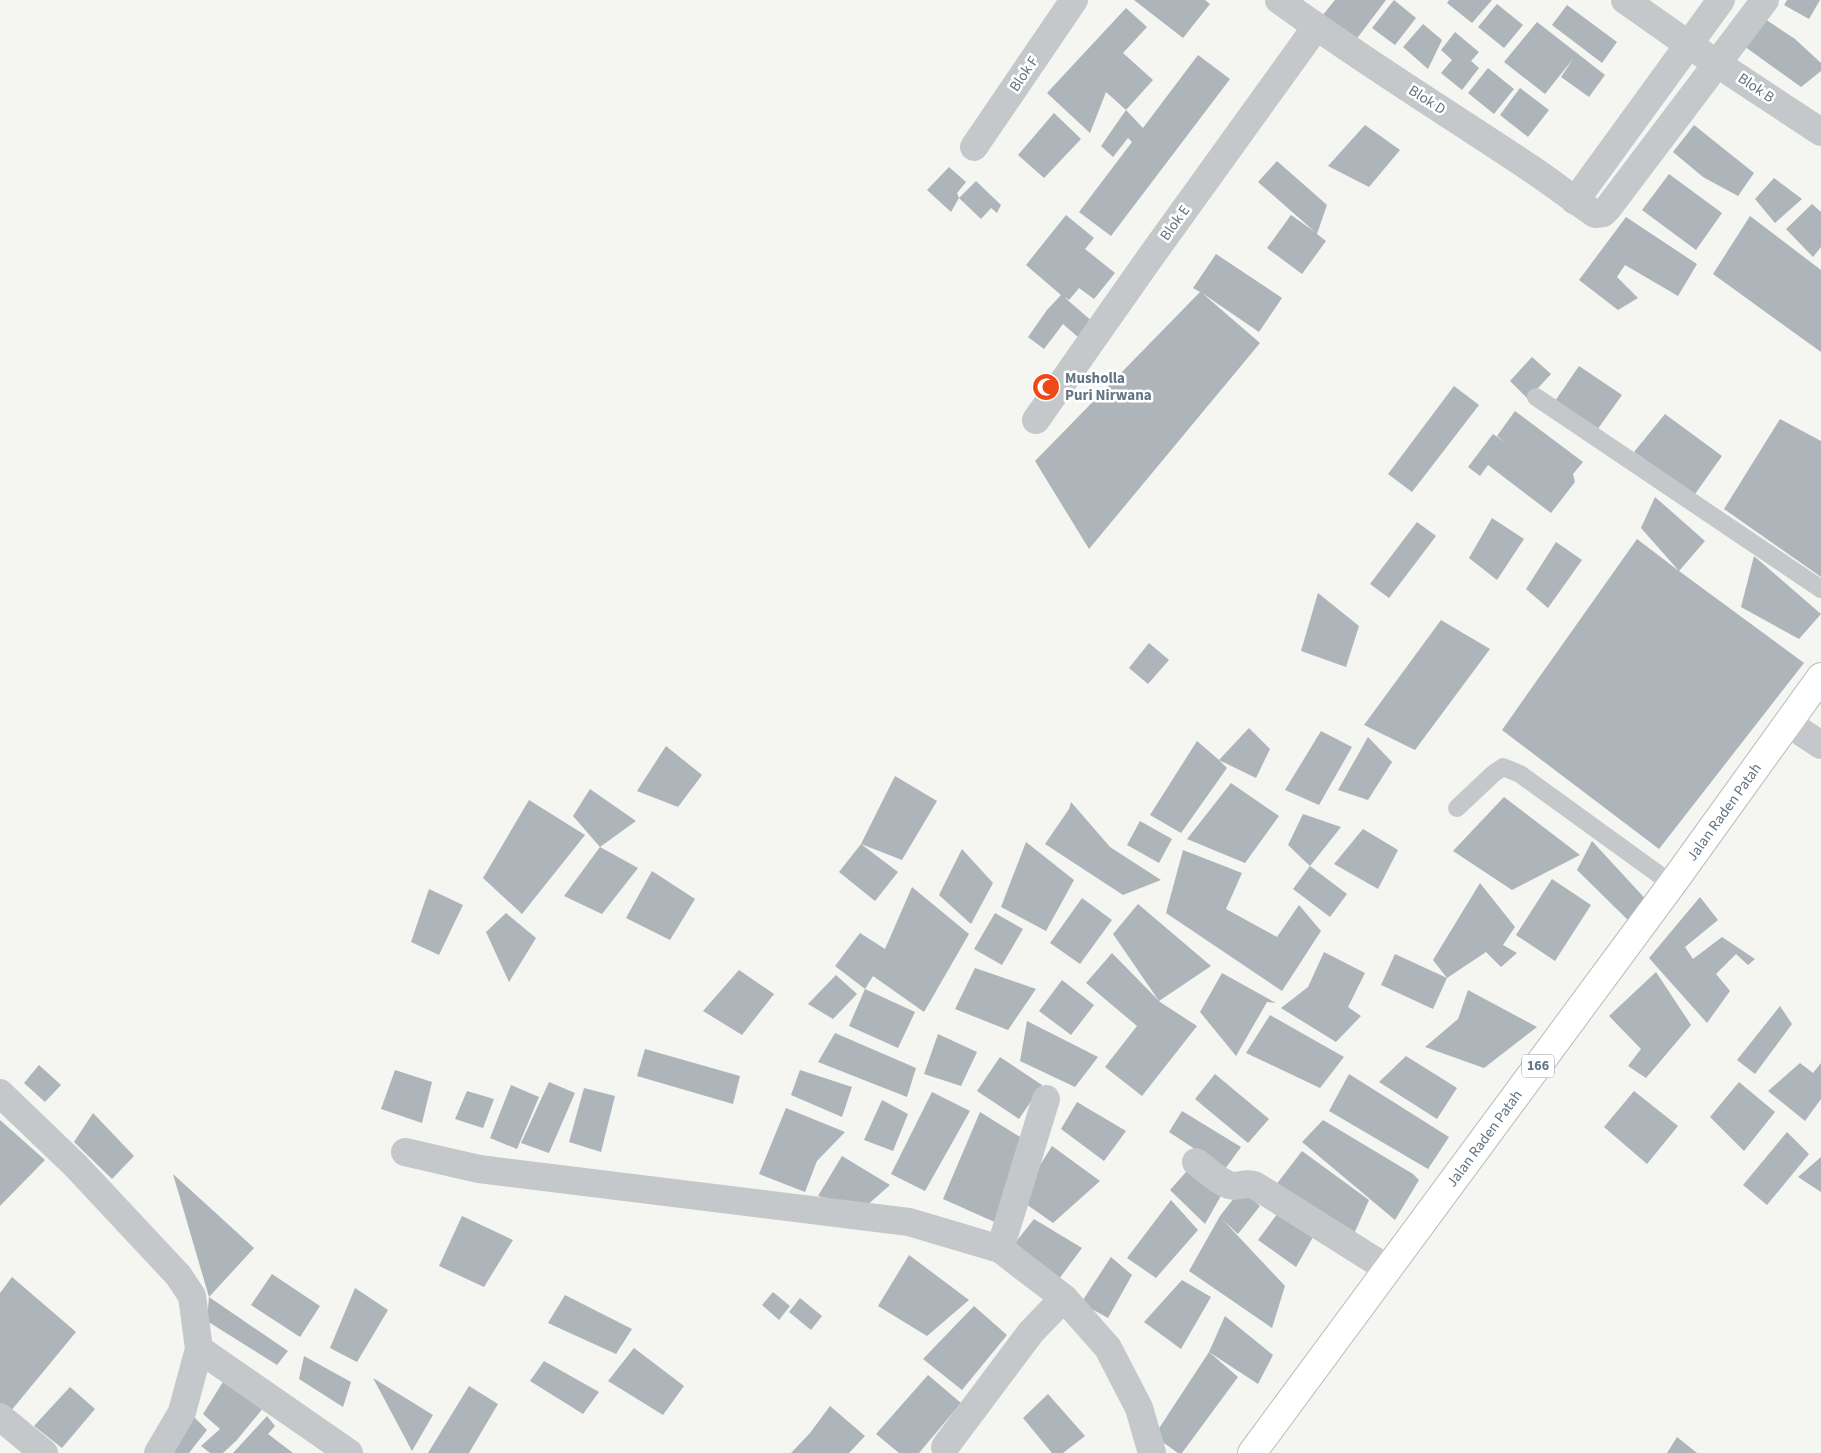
<svg xmlns="http://www.w3.org/2000/svg" width="1821" height="1453" font-family="'Source Sans 3',sans-serif">
	<style>
		.building { fill: #adb5ba }
		.lines { fill: none; stroke-linecap: round; stroke-linejoin: round }
		.primary-casing { stroke: #b7bbbe; stroke-width: 30 }
		.service { stroke: #c4c8cb; stroke-width: 18 }
		.minor { stroke: #c4c8cb; stroke-width: 28 }
		.primary { stroke: #fff; stroke-width: 28 }
		.labels { text-anchor: middle; dominant-baseline: central; stroke-width: 5; stroke-linejoin: round; paint-order: stroke }
		.shield { fill: #fff; stroke: #919ea9; stroke-width: 1 }
		.shield-label { font-size: 14px; font-weight: bold; fill: #627584 }
		.street-label { font-size: 15px; fill: #627584; stroke: #fff }
		.poi-label { font-size: 15px; font-weight: bold; fill: #627584; stroke: #fff; text-anchor: start }
	</style>
	<rect width="100%" height="100%" fill="#f5f5f1"/>
	<g class="building">
		<polygon points="1134,0 1205,0 1210,4 1183,38"/>
		<polygon points="1335,0 1386,0 1355,41 1322,16"/>
		<polygon points="1394,0 1416,18 1395,45 1372,28"/>
		<polygon points="1449,0 1492,0 1472,23 1447,3"/>
		<polygon points="1787,0 1820,0 1809,19 1784,5"/>
		<polygon points="1497,4 1523,25 1504,48 1478,27"/>
		<polygon points="1567,5 1617,42 1602,63 1552,25"/>
		<polygon points="1126,8 1147,27 1123,53 1153,80 1126,110 1106,92 1090,133 1047,93"/>
		<polygon points="1765,19 1795,39 1821,63 1821,71 1801,87 1744,46"/>
		<polygon points="1537,22 1605,75 1589,97 1561,77 1573,59 1545,94 1504,62"/>
		<polygon points="1423,24 1442,40 1428,69 1403,47"/>
		<polygon points="1455,32 1479,52 1471,61 1479,68 1462,90 1441,73 1452,60 1441,50"/>
		<polygon points="1198,55 1230,79 1111,236 1079,212 1132,142 1128,138 1113,157 1101,146 1126,110 1143,128"/>
		<polygon points="1488,68 1514,89 1494,114 1468,93"/>
		<polygon points="1520,88 1549,110 1528,137 1500,115"/>
		<polygon points="1054,113 1081,139 1044,178 1018,155"/>
		<polygon points="1365,125 1400,150 1369,187 1328,166"/>
		<polygon points="1694,125 1754,173 1738,196 1703,177 1673,152"/>
		<polygon points="1277,161 1327,205 1317,234 1326,241 1302,274 1267,248 1291,215 1315,232 1258,182"/>
		<polygon points="949,167 966,182 957,193 959,198 951,212 927,190"/>
		<polygon points="1669,174 1722,213 1696,250 1642,210"/>
		<polygon points="1774,178 1802,199 1775,223 1755,199"/>
		<polygon points="976,181 1001,205 997,213 991,208 981,219 959,198"/>
		<polygon points="1812,204 1821,212 1821,247 1813,257 1786,229"/>
		<polygon points="1066,215 1094,238 1085,249 1115,273 1094,299 1079,288 1069,300 1064,297 1093,322 1079,338 1063,324 1044,349 1028,337 1047,310 1061,295 1026,265"/>
		<polygon points="1750,216 1821,270 1821,352 1713,274"/>
		<polygon points="1626,217 1697,264 1678,296 1625,265 1617,277 1638,298 1618,310 1579,280"/>
		<polygon points="1216,254 1282,298 1259,332 1202,293 1260,343 1089,549 1035,461 1200,292 1193,288"/>
		<polygon points="1532,357 1551,374 1528,399 1510,381"/>
		<polygon points="1579,366 1622,395 1597,430 1555,401"/>
		<polygon points="1454,386 1479,405 1412,492 1388,474"/>
		<polygon points="1515,411 1583,462 1573,474 1575,482 1551,513 1488,465 1480,476 1468,467 1493,434 1506,443 1497,436"/>
		<polygon points="1665,414 1722,456 1695,494 1634,452"/>
		<polygon points="1780,419 1821,441 1821,577 1724,509"/>
		<polygon points="1655,497 1705,541 1679,571 1804,663 1659,849 1502,730 1637,539 1679,571 1641,528"/>
		<polygon points="1492,518 1524,539 1497,580 1469,558"/>
		<polygon points="1417,522 1436,536 1389,598 1370,584"/>
		<polygon points="1556,542 1582,560 1548,608 1526,589"/>
		<polygon points="1754,556 1821,614 1799,639 1741,607"/>
		<polygon points="1318,593 1359,626 1346,667 1301,651"/>
		<polygon points="1441,620 1490,649 1415,750 1364,725"/>
		<polygon points="1149,643 1169,660 1148,684 1129,668"/>
		<polygon points="1249,728 1270,749 1256,778 1219,760 1227,768 1181,833 1150,815 1197,741 1219,760"/>
		<polygon points="1321,731 1352,747 1319,805 1285,790"/>
		<polygon points="1368,737 1392,762 1368,800 1338,790"/>
		<polygon points="666,746 702,775 678,807 637,791"/>
		<polygon points="895,776 937,801 902,860 861,844 898,872 875,901 839,872 861,844"/>
		<polygon points="1231,783 1279,816 1245,863 1187,839"/>
		<polygon points="590,789 636,821 600,847 573,816"/>
		<polygon points="1504,797 1580,855 1512,890 1453,851"/>
		<polygon points="529,800 585,835 522,914 483,878"/>
		<polygon points="1071,802 1110,847 1161,880 1123,895 1045,844 1069,809"/>
		<polygon points="1303,814 1341,827 1310,866 1347,894 1330,917 1293,889 1310,866 1288,845"/>
		<polygon points="1140,821 1172,839 1159,863 1127,845"/>
		<polygon points="1363,829 1398,850 1378,889 1334,864"/>
		<polygon points="1592,841 1651,905 1633,925 1577,870"/>
		<polygon points="1026,842 1074,880 1046,931 1001,907"/>
		<polygon points="600,847 638,868 602,914 564,896"/>
		<polygon points="962,849 993,883 971,924 939,895"/>
		<polygon points="1183,850 1242,873 1226,909 1277,937 1299,905 1321,931 1282,991 1166,913"/>
		<polygon points="652,871 695,899 670,940 626,918"/>
		<polygon points="1552,879 1591,905 1555,961 1516,935"/>
		<polygon points="1480,883 1515,927 1503,945 1517,953 1501,967 1486,952 1447,978 1433,960"/>
		<polygon points="912,887 969,934 924,1012 873,976 865,989 835,966 860,933 885,949"/>
		<polygon points="429,889 463,905 439,955 411,942"/>
		<polygon points="1700,897 1718,920 1685,947 1693,959 1722,937 1755,959 1748,965 1736,954 1716,974 1730,991 1707,1023 1649,958"/>
		<polygon points="1082,898 1112,920 1080,964 1050,943"/>
		<polygon points="1138,904 1211,966 1159,1001 1113,934"/>
		<polygon points="506,913 536,938 509,982 486,932"/>
		<polygon points="995,913 1023,929 1002,965 974,949"/>
		<polygon points="1324,952 1365,973 1348,1007 1361,1016 1336,1042 1281,1008 1308,987"/>
		<polygon points="1112,953 1160,1002 1197,1026 1142,1096 1105,1067 1137,1026 1086,983"/>
		<polygon points="1395,954 1447,978 1433,1009 1381,985"/>
		<polygon points="975,968 1036,989 1008,1030 955,1009"/>
		<polygon points="739,970 774,994 742,1035 703,1011"/>
		<polygon points="1656,972 1691,1025 1646,1078 1628,1066 1641,1049 1609,1016"/>
		<polygon points="1222,973 1276,1003 1267,1002 1236,1056 1200,1012"/>
		<polygon points="836,975 857,994 833,1019 808,1004"/>
		<polygon points="1062,980 1094,1005 1071,1035 1039,1011"/>
		<polygon points="865,989 915,1012 898,1048 849,1026"/>
		<polygon points="1468,990 1537,1027 1484,1068 1425,1047 1458,1019"/>
		<polygon points="1780,1006 1792,1024 1755,1074 1737,1060"/>
		<polygon points="1270,1015 1344,1057 1320,1088 1246,1053"/>
		<polygon points="1027,1021 1098,1057 1075,1087 1020,1061"/>
		<polygon points="835,1033 916,1068 907,1097 818,1062"/>
		<polygon points="938,1034 977,1052 961,1086 924,1074"/>
		<polygon points="645,1049 740,1076 733,1104 637,1076"/>
		<polygon points="1406,1056 1457,1088 1437,1119 1379,1082"/>
		<polygon points="1000,1057 1042,1085 1019,1119 977,1091"/>
		<polygon points="1800,1063 1813,1073 1821,1063 1821,1099 1805,1121 1768,1091"/>
		<polygon points="39,1065 61,1085 45,1102 24,1083"/>
		<polygon points="395,1070 432,1082 422,1123 381,1109"/>
		<polygon points="800,1070 852,1087 842,1117 791,1095"/>
		<polygon points="1215,1074 1269,1119 1248,1143 1195,1099"/>
		<polygon points="1349,1074 1449,1137 1428,1169 1329,1111"/>
		<polygon points="549,1082 575,1093 549,1153 521,1143"/>
		<polygon points="1739,1082 1775,1112 1744,1151 1710,1117"/>
		<polygon points="511,1085 539,1097 517,1149 490,1138"/>
		<polygon points="584,1088 615,1096 601,1152 569,1142"/>
		<polygon points="467,1091 494,1099 483,1128 455,1119"/>
		<polygon points="1634,1091 1678,1126 1647,1164 1604,1127"/>
		<polygon points="932,1092 970,1111 925,1191 891,1174"/>
		<polygon points="882,1100 908,1114 893,1151 864,1140"/>
		<polygon points="1077,1102 1126,1131 1104,1161 1061,1129"/>
		<polygon points="786,1108 845,1132 817,1161 805,1192 759,1174"/>
		<polygon points="1182,1111 1241,1147 1225,1169 1169,1132"/>
		<polygon points="980,1112 1025,1140 999,1224 943,1199"/>
		<polygon points="93,1113 134,1156 112,1179 74,1142"/>
		<polygon points="0,1120 45,1160 0,1206"/>
		<polygon points="1323,1120 1413,1174 1419,1180 1395,1220 1302,1142"/>
		<polygon points="1787,1132 1809,1154 1767,1205 1743,1185"/>
		<polygon points="1052,1146 1100,1181 1053,1223 1019,1199"/>
		<polygon points="1302,1151 1369,1200 1353,1236 1272,1190"/>
		<polygon points="842,1156 890,1185 865,1207 818,1196"/>
		<polygon points="1821,1157 1821,1192 1798,1177"/>
		<polygon points="1187,1171 1222,1194 1205,1224 1170,1190"/>
		<polygon points="173,1174 254,1248 209,1297"/>
		<polygon points="1241,1189 1260,1206 1238,1234 1222,1219 1285,1286 1272,1328 1189,1271 1220,1216"/>
		<polygon points="1171,1200 1198,1230 1156,1278 1127,1258"/>
		<polygon points="1280,1210 1317,1230 1296,1267 1258,1240"/>
		<polygon points="462,1216 513,1240 484,1287 439,1266"/>
		<polygon points="1034,1219 1082,1248 1059,1279 1015,1243"/>
		<polygon points="909,1255 969,1300 927,1336 878,1306"/>
		<polygon points="1111,1257 1132,1275 1108,1318 1081,1303"/>
		<polygon points="272,1274 320,1306 300,1337 251,1305"/>
		<polygon points="12,1277 76,1332 10,1412 0,1404 0,1293"/>
		<polygon points="1182,1280 1211,1297 1181,1349 1144,1322"/>
		<polygon points="355,1288 388,1310 357,1362 330,1348"/>
		<polygon points="773,1292 790,1306 779,1320 762,1305"/>
		<polygon points="565,1295 632,1329 616,1354 548,1323"/>
		<polygon points="209,1297 288,1351 277,1365 207,1321"/>
		<polygon points="800,1298 822,1316 811,1330 789,1312"/>
		<polygon points="974,1306 1007,1335 962,1390 923,1359"/>
		<polygon points="1225,1316 1273,1355 1258,1384 1209,1352 1238,1377 1182,1453 1178,1453 1154,1436 1209,1352"/>
		<polygon points="634,1348 684,1386 663,1415 608,1381"/>
		<polygon points="304,1356 351,1382 343,1407 299,1379"/>
		<polygon points="544,1361 599,1392 583,1414 530,1381"/>
		<polygon points="928,1375 961,1403 919,1453 899,1453 876,1434"/>
		<polygon points="226,1377 264,1407 236,1441 223,1453 210,1453 201,1446 220,1429 203,1414"/>
		<polygon points="373,1378 433,1415 412,1451"/>
		<polygon points="469,1386 498,1404 469,1453 428,1453"/>
		<polygon points="70,1387 95,1409 62,1448 34,1426"/>
		<polygon points="1048,1394 1085,1436 1063,1453 1052,1453 1023,1418"/>
		<polygon points="830,1406 865,1436 849,1453 791,1453 810,1433"/>
		<polygon points="190,1413 207,1430 189,1453 162,1453"/>
		<polygon points="267,1416 275,1426 268,1434 293,1453 233,1453"/>
		<polygon points="1677,1437 1697,1453 1667,1453"/>
	</g>
	<g class="lines">
		<g class="primary-casing">
			<g id="primary">
				<path id="s1" d="M1252,1453L1672,884L1821,677"/>
			</g>
		</g>
		<g class="service">
			<polyline points="1536,397 1821,589"/>
			<polyline points="1457,808 1493,774 1503,767 1520,774 1672,884"/>
		</g>
		<g class="minor">
			<path d="M1279,0C1360,59 1446,112 1530,168C1552,183 1573,199 1595,214L1603,213L1608,208L1765,0"/>
			<polyline points="1625,0 1689,45 1821,132"/>
			<polyline points="974,147 1074,0"/>
			<polyline points="1575,201 1721,0"/>
			<polyline points="1036,420 1149,259 1316,27"/>
			<polyline points="1788,723 1821,745"/>
			<polyline points="0,1093 76,1166 178,1275 192,1296 199,1349 182,1412 158,1453"/>
			<polyline points="405,1152 479,1169 909,1222 1000,1249 1064,1298 1108,1348 1139,1408 1152,1453"/>
			<path d="M1196,1162C1206,1169 1217,1181 1229,1185C1238,1188 1246,1181 1256,1186L1388,1269"/>
			<polyline points="1000,1249 1046,1099"/>
			<polyline points="199,1349 349,1453"/>
			<polyline points="0,1417 44,1453"/>
			<polyline points="945,1447 1031,1332 1064,1298"/>
		</g>
		<use href="#primary" class="primary"/>
	</g>
	<defs>
		<g id="mosque-disc" transform="scale(1.4375)"><circle r="9.5" fill="#f04816" stroke="#fff"/><path d="M3.5-4.9A6 6 0 1 0 3.5 4.9A5 5 0 1 1 3.5-4.9Z" fill="#fff"/></g>
	</defs>
	<g fill-rule="evenodd">
		<use href="#mosque-disc" x="1046" y="387"/>
	</g>
	<g class="labels">
		<rect class="shield" x="1522" y="1054.5" width="32" height="23" rx="4"/>
		<g class="shield-label">
			<text x="1538" y="1066">166</text>
		</g>
		<g class="street-label">
			<text transform="translate(1024 74) rotate(-56)">Blok F</text>
			<text transform="translate(1756 88) rotate(34)">Blok B</text>
			<text transform="translate(1427 100) rotate(33)">Blok D</text>
			<text transform="translate(1175 223) rotate(-54)">Blok E</text>
			<text stroke="none"><textPath href="#s1" startOffset="796">Jalan Raden Patah</textPath></text>
			<text stroke="none"><textPath href="#s1" startOffset="391">Jalan Raden Patah</textPath></text>
		</g>
		<g class="poi-label">
			<text x="1065" y="378">Musholla<tspan x="1065" dy="17">Puri Nirwana</tspan></text>
		</g>
	</g>
</svg>
